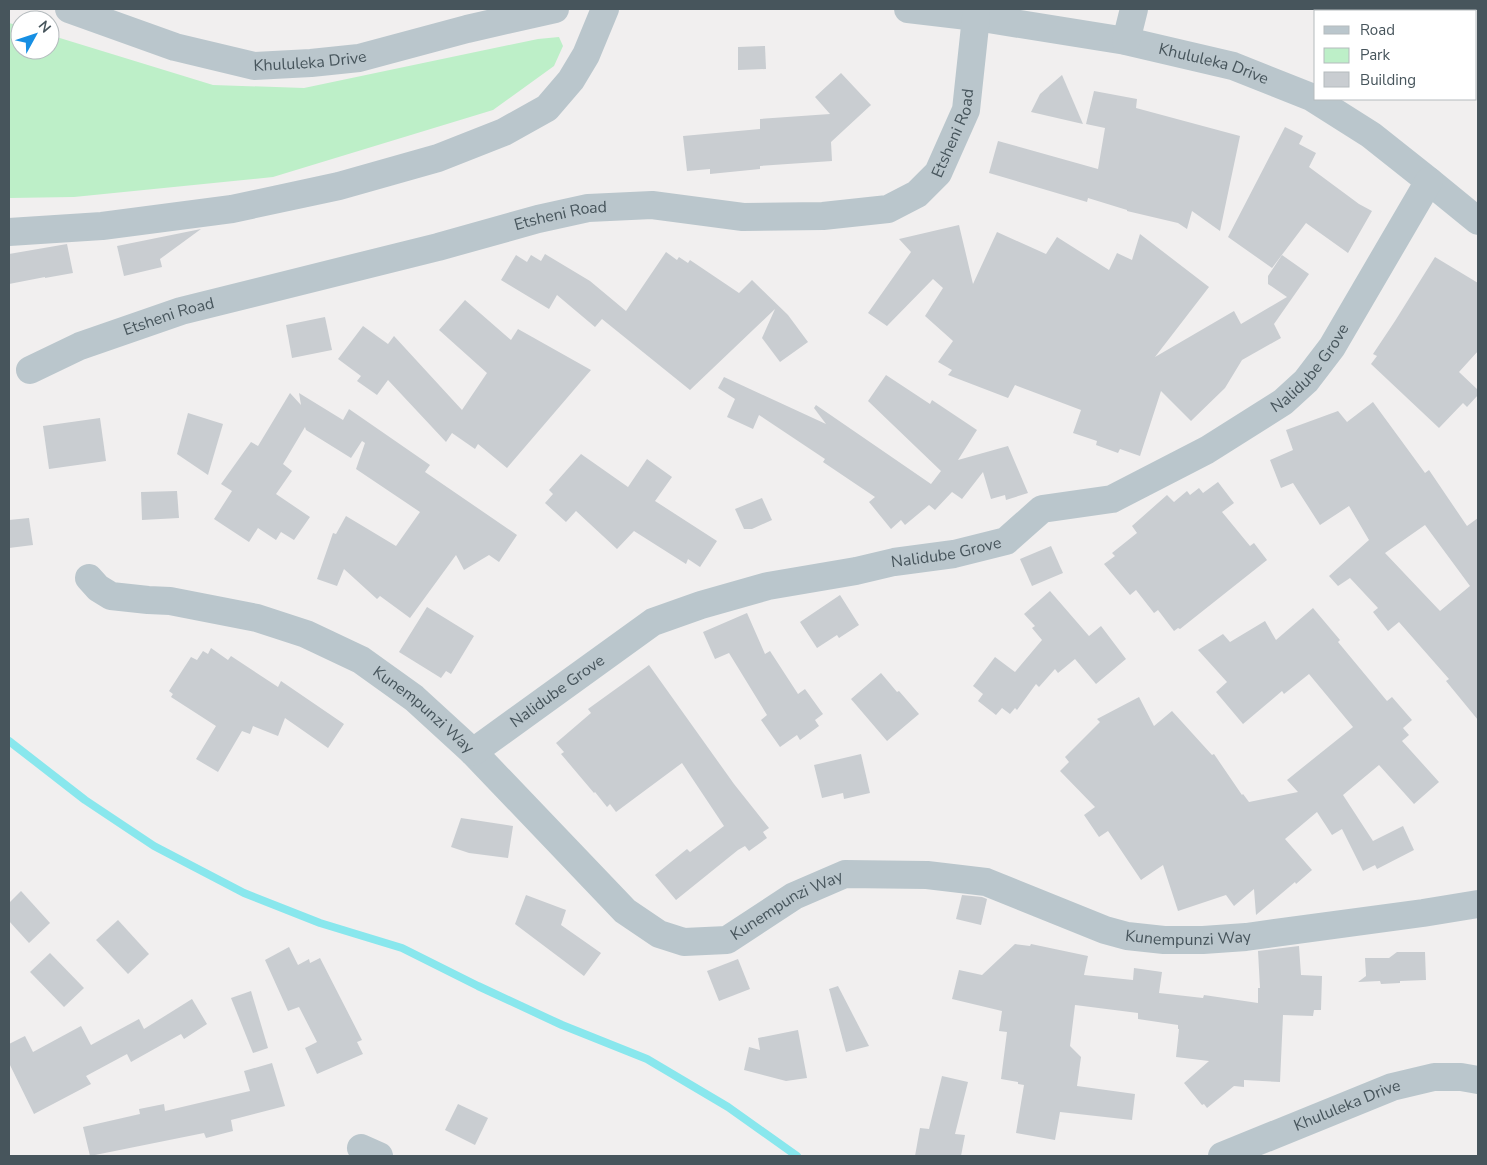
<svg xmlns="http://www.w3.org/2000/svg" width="1487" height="1165" font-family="'Nunito Sans',sans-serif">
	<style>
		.green { fill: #bdefc8 }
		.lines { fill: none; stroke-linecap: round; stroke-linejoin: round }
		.stream { stroke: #89e7ed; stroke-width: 8 }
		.building { fill: #c9cdd1; fill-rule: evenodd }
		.minor { stroke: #bac6cc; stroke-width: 28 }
		.labels { text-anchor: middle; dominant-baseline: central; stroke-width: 4; stroke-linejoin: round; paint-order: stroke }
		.street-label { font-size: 16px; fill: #47555c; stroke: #fff }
	</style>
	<rect width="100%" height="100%" fill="#f1efef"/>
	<polygon class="green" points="9,23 20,26 20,50 50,50 50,35 213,85 304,88 538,39 559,37 563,46 554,66 493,110 273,177 74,197 9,198"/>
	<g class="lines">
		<polyline class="stream" points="9,741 85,800 154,846 244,893 320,923 402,948 478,986 562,1025 647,1059 728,1107 797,1156"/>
	</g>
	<g class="building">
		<polygon points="765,46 766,69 738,70 738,47"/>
		<polygon points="841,73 871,105 831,142 832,161 760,166 760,169 710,174 710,169 687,171 683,136 760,129 760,119 830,114 815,97"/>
		<polygon points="1062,75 1083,124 1031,112 1040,94"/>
		<polygon points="1094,91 1137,99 1136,108 1240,136 1220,231 1192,211 1187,229 1178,223 1127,211 1127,210 1088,198 1087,202 989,173 998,141 1098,169 1105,128 1086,124"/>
		<polygon points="1285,127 1303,136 1299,144 1316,153 1309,167 1359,204 1372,211 1348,253 1306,223 1272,268 1228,237"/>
		<polygon points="959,225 973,284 997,232 1046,254 1057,237 1109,270 1117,253 1132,260 1140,234 1209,287 1155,357 1234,311 1241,324 1287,297 1268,284 1268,276 1282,255 1309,274 1274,324 1281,338 1242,360 1225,388 1191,421 1161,391 1140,456 1120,449 1118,453 1096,445 1097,441 1073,433 1081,410 1015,385 1008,398 948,375 952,370 938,362 953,341 925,316 943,288 933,279 887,326 868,313 911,252 899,239"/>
		<polygon points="201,229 160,259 162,267 124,276 117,246"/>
		<polygon points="67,244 73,273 45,278 45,277 9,284 9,254"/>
		<polygon points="666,252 677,260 679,257 688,263 690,260 739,293 752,280 788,315 808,342 780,362 762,338 775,309 690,390 602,319 595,327 557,295 549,309 501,280 516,255 527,262 531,255 541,261 545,254 590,281 626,311"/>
		<polygon points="1435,257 1478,283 1478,351 1459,372 1478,390 1478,395 1467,407 1463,403 1439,428 1371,364 1377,356 1373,354 1395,321"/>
		<polygon points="465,300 511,340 518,329 591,370 507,468 478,444 475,449 452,433 446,442 388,380 377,395 357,381 361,376 338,359 363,326 388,344 394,336 462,410 487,373 439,330"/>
		<polygon points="325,317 332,350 292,358 286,325"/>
		<polygon points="886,375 930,404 932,400 977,430 958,460 1008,446 1028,493 1006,500 1005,495 991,499 983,472 962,499 952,492 935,510 929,505 905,525 901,520 891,529 869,502 875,497 823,462 825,459 759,415 753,429 727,417 735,399 718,388 724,377 826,424 814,408 816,405 931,484 941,471 868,401"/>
		<polygon points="290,393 301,405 299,393 343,420 349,409 430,465 425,472 517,535 499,562 489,555 464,570 456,555 410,618 380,596 377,599 344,569 337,586 317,579 333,533 336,534 346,516 396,546 420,512 356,469 365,443 362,441 351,458 306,430 305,427 283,464 292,471 276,494 310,517 294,540 281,532 276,540 258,528 249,542 214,519 232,491 221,484 251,442 258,446"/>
		<path d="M1373,402L1425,473L1429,470L1467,526L1478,518V720L1446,681L1449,679L1399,622L1388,631L1373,612L1378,608L1350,578L1338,586L1329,576L1369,540L1349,506L1320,525L1293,483L1281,488L1270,460L1293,450L1286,430L1338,411L1347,422ZM1425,525L1470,586L1440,611L1385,553Z"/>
		<polygon points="188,413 223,424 208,475 177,454"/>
		<polygon points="100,418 106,461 49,469 43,426"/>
		<polygon points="581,454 628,487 647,459 672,477 655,501 717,541 700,567 688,559 686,564 634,531 617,549 576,511 566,522 545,503 553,494 549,490"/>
		<polygon points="1218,482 1234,503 1222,512 1250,546 1254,543 1267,560 1180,629 1178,628 1174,631 1158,610 1154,613 1136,590 1130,595 1104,564 1115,556 1112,553 1137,533 1132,526 1167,495 1174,502 1187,491 1190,495 1199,488 1203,493"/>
		<polygon points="177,491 179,518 142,520 141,492"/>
		<polygon points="762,498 772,520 752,529 744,529 735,509"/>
		<polygon points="29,518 33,545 9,548 9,520"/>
		<polygon points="1051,546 1063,573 1032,586 1020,559"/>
		<polygon points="1050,591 1089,636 1101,626 1126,659 1096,684 1075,659 1058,673 1055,669 1039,687 1036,684 1017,710 1015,708 1010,714 1002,708 996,715 978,701 983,694 973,686 995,657 1015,672 1042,640 1032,628 1035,626 1024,614"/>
		<polygon points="840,595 859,625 839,638 837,635 817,648 800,622"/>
		<polygon points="427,607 474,636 451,674 446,671 441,678 399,652"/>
		<polygon points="1313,608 1340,640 1338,642 1387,701 1392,697 1412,720 1403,728 1409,735 1402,741 1439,782 1414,804 1379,765 1343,795 1373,841 1403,826 1414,850 1377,869 1375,865 1363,871 1342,829 1332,835 1317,812 1285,839 1312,870 1296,884 1295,882 1256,915 1254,889 1234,906 1226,895 1178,911 1163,865 1141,880 1108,831 1099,837 1084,815 1095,807 1060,771 1069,762 1065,757 1100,722 1097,719 1139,697 1154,726 1172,711 1212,755 1214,754 1242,795 1243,794 1249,802 1298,792 1287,780 1353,727 1309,674 1284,694 1282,691 1243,724 1216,692 1227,682 1198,650 1223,634 1230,642 1265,621 1276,640"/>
		<polygon points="747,613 765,654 770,651 798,694 805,689 823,714 815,720 819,726 800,740 797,735 780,747 761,720 767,715 729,653 715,659 703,632"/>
		<polygon points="211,648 228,660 231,656 278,687 281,681 344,724 328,748 285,718 278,736 253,726 250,734 242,731 218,772 196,759 216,726 171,697 173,694 169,691 191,657 197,660 203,651 208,654"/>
		<polygon points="649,665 734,784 769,828 763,832 767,838 749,851 745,846 738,850 676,900 655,875 687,849 690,852 724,826 682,763 616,812 610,804 607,807 595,792 594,793 561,754 564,752 556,743 591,713 588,709"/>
		<polygon points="881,673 897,692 899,691 919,714 887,741 851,699"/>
		<polygon points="861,754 870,793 844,799 843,793 822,798 814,765"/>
		<polygon points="461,818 513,826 508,858 469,853 451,847"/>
		<polygon points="21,891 50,923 29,943 9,921 9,903"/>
		<polygon points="526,895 566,910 561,925 601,953 584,976 515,924"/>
		<polygon points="962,895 982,897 987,899 981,925 956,919"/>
		<polygon points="118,920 149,954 128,974 96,940"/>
		<polygon points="1015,944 1030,946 1031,944 1088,956 1084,975 1133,980 1134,968 1162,972 1159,993 1203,998 1204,995 1258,1003 1258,988 1260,988 1258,951 1299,946 1301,975 1322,976 1321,1010 1314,1010 1313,1016 1283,1015 1280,1082 1244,1080 1244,1087 1234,1086 1207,1108 1204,1104 1202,1105 1184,1083 1209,1061 1176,1057 1179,1029 1178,1029 1178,1025 1138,1019 1138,1013 1075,1005 1070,1046 1081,1057 1077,1086 1135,1094 1132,1120 1060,1112 1055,1140 1016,1133 1024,1085 1018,1084 1018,1082 1001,1079 1007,1032 999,1031 1002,1011 952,999 959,970 982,975"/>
		<polygon points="289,947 298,965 309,959 310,963 320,958 362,1040 357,1042 363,1054 317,1074 305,1048 317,1042 299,1007 288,1011 265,960"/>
		<polygon points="1397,952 1425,952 1426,980 1400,981 1400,983 1381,984 1380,981 1358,982 1366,976 1365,958 1389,958"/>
		<polygon points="50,953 84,988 64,1007 30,972"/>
		<polygon points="738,959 750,989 719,1001 707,971"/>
		<polygon points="838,986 869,1046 846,1052 829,989"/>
		<polygon points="251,991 268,1048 253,1053 231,998"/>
		<polygon points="192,999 207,1024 184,1039 181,1034 131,1062 127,1054 86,1076 91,1084 34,1114 9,1063 9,1044 25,1036 33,1052 81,1026 91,1045 139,1019 144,1029"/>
		<polygon points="798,1030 807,1078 786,1081 744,1070 749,1047 760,1050 758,1038"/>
		<polygon points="272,1063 285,1106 231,1120 233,1131 206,1138 204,1133 90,1156 83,1127 140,1114 139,1109 164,1104 165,1111 250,1091 244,1071"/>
		<polygon points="942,1076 968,1082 955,1134 965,1135 961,1156 915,1156 920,1128 929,1129"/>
		<polygon points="458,1104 488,1118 475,1145 445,1130"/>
	</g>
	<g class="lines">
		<g class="minor">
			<path id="s1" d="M69,9L175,47L254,66L311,63L359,58L467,29L555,9"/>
			<path id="s2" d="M908,9L976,17L1126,41L1233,66L1311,97L1371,135L1429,181L1478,221"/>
			<polyline points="1126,41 1134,9"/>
			<polyline points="9,232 102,226 232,209 339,186 438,158 504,132 547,108 571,80 586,55 605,9"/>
			<path id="s3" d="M30,370L80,346L181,311L438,247L538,219L588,208L652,205L743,217L823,216L888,209L917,194L938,173L966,110L976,17"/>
			<path id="s4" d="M89,578L98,588L111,596L148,600L170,601L257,618L306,634L361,660L414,698L473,752L625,911L659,934L684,942L727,940L794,896L845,874L927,875L986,882L1105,930L1127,936L1164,940H1203L1246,937L1423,913L1478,904"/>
			<path id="s5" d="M473,752L653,622L701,605L768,586L856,571L894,562L954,554L1006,541L1042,509L1112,499L1207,450L1283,402L1306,381L1332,347L1429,181"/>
			<polyline points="361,1148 379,1156"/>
			<path id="s6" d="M1222,1156L1392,1087L1434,1077H1461L1478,1080"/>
		</g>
	</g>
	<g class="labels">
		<g class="street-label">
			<text stroke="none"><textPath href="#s1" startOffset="250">Khululeka Drive</textPath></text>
			<text stroke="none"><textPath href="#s2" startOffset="311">Khululeka Drive</textPath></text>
			<text stroke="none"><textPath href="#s3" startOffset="989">Etsheni Road</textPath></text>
			<text stroke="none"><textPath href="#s3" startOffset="554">Etsheni Road</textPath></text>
			<text stroke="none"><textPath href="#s3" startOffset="149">Etsheni Road</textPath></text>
			<text stroke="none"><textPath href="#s5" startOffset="944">Nalidube Grove</textPath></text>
			<text stroke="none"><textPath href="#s5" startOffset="524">Nalidube Grove</textPath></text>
			<text stroke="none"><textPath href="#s5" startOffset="104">Nalidube Grove</textPath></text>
			<text stroke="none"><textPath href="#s4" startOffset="369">Kunempunzi Way</textPath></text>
			<text stroke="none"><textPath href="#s4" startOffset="834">Kunempunzi Way</textPath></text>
			<text stroke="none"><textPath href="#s4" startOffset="1254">Kunempunzi Way</textPath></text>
			<text stroke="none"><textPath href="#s6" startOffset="135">Khululeka Drive</textPath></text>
		</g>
	</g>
	<rect width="1487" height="1165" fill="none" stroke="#47555c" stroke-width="20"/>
	<rect x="1314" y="10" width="162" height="90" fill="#ffffff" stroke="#b5bbbe"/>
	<rect x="1324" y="26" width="25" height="8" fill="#bac6cc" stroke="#b5bbbe"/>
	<text x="1360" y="35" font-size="15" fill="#47555c">Road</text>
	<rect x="1324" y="48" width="25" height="15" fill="#bdefc8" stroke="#b5bbbe"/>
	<text x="1360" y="60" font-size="15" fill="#47555c">Park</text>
	<rect x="1324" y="72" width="25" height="15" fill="#c9cdd1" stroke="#b5bbbe"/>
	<text x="1360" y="85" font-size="15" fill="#47555c">Building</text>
	<g transform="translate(35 35) rotate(50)"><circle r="24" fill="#ffffff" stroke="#b5bbbe"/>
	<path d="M0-4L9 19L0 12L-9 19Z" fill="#178fe3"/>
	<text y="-8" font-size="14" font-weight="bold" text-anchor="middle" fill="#47555c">N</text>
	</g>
</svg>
